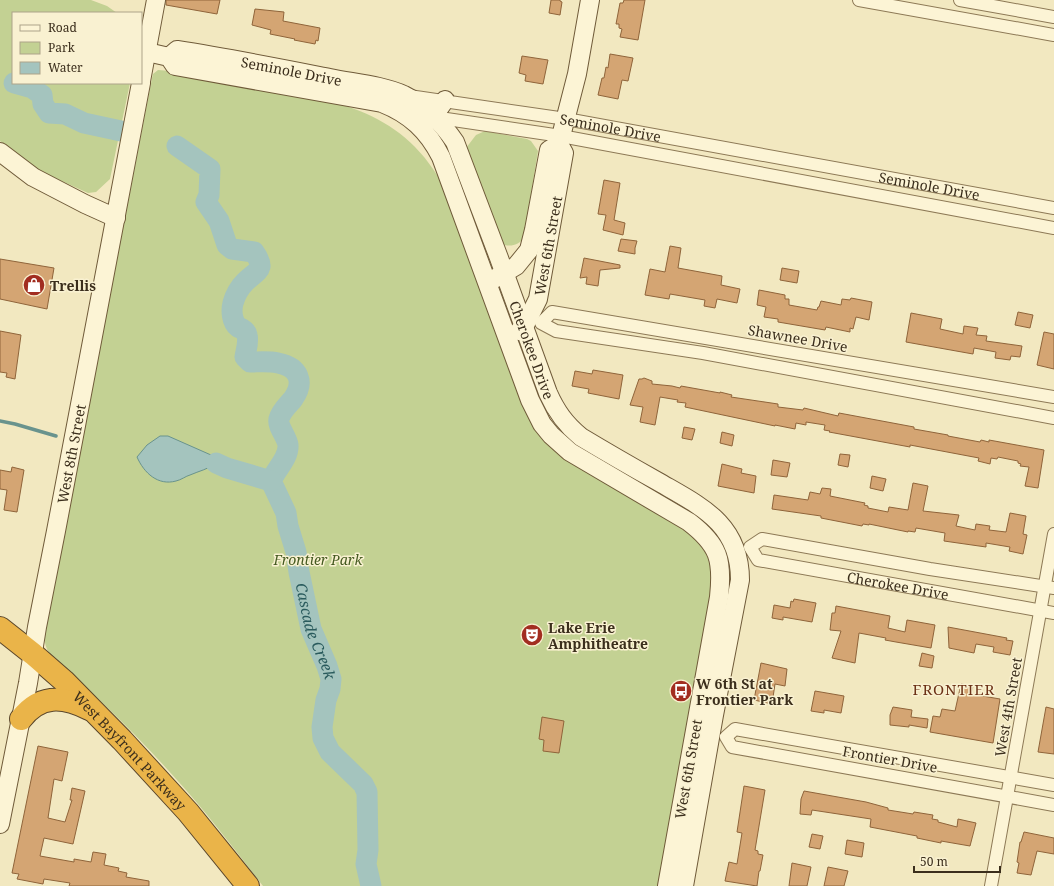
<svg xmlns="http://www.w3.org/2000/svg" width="1054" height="886" font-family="'Noto Serif',serif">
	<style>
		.green { fill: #c3d193 }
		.water { fill: #a4c4be; stroke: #69938d }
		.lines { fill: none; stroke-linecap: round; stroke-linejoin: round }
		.stream { stroke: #69938d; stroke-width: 3.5 }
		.river { stroke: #a4c4be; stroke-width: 21 }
		.building { fill: #d4a573; stroke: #8f643a }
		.street-casing { stroke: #8d7956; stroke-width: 14 }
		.secondary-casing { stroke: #6f5a39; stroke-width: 20 }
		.highway-casing { stroke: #5a462b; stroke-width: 24 }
		.street { stroke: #fcf4d5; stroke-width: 12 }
		.secondary { stroke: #fcf4d5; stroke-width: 18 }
		.highway { stroke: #eab449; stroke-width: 22 }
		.labels { text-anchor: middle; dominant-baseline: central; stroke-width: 3; stroke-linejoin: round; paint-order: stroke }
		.street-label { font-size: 14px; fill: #3b2e1c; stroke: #f9f1d1 }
		.poi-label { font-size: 14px; font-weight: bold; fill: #3b2e1c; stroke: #f9f1d1; text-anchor: start }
		.park-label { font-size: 14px; font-style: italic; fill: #455a21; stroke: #f9f1d1 }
		.water-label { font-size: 15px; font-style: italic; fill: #2a5b5d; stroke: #f9f1d1 }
		.neighbourhood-label { font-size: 15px; letter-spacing: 1px; fill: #6c3217; stroke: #f9f1d1 }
	</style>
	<rect width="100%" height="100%" fill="#f2e8c0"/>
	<g class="green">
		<polygon points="0,0 91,0 107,6 117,13 13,13 13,83 130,83 110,179 96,192 88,193 42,172 11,151 0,141"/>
		<path d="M158,70C166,70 176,73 185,74C202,77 220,81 238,84C321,99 396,102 442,183L526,412L694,536C707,553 710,558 715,579L660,886H263C235,850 207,813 177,780C137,735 94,694 49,653C45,646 44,641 45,633L152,78L153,74Z"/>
		<path d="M485,131L527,139L531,141L538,151L524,238C517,246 511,247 500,244L466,148L476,135Z"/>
	</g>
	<path class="water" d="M160,436H168L211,455L216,459V463C209,469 199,471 190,475C186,476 181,480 176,481C158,486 144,473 137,457L147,445Z"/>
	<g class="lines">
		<polyline class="stream" points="0,421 15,424 56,436"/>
		<g class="river">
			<polyline points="14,83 32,88 42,95 43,104 49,113 65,114 84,123 121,131"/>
			<path id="s1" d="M177,146L210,169L209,195L206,202L219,221L227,245L232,249L254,252C267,270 257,270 245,282C240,287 235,296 233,303C231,311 232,322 238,327C242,329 246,330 247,335C249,342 246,350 245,357L250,362C259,362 269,361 278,363C299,367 305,382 293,399C288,405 281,411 279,419C277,426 287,437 288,445C289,458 276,469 271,481L286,513L288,526L296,552L299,572L311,629L327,666L331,679L330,689L326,700L322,727L323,738L330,752L363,784L367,792L368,850L366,864L371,886"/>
			<polyline points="216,463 227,468 271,481"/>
		</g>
	</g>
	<g class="building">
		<polygon points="166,0 220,0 217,14 166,5"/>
		<polygon points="551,0 560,0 560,1 562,2 560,15 549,13"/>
		<polygon points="624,0 645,0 638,40 620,37 622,29 619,28 619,24 616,24 620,3 623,3"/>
		<polygon points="255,9 284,12 283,21 320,28 318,41 316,40 315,44 294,40 295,39 270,34 271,30 252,25"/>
		<polygon points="610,54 633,58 628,81 622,80 618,99 598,95 602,78 604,78 606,67 608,68"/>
		<polygon points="522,56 548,60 543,84 525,81 526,75 519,73"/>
		<polygon points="604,180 620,183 614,220 625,223 623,235 603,230 606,215 598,214"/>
		<polygon points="621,239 637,241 635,248 635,254 618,251"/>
		<polygon points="670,246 681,248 678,268 722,276 721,285 740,289 737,303 717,299 715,308 704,306 705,300 670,294 669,299 645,295 650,269 665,272"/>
		<polygon points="584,258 620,265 620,268 600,270 598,286 586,284 587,277 580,278"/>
		<polygon points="0,259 54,268 47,309 0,299"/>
		<polygon points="782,268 799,271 797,283 780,280"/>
		<polygon points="759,290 785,295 785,299 789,299 789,305 817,310 818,307 819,307 821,301 841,305 842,299 850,300 851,298 872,302 869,320 856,317 853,329 850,328 850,332 826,327 825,330 778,322 778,319 764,317 766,307 757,305"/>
		<polygon points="1018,312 1033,315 1030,328 1015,325"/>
		<polygon points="911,313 942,319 940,329 963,334 964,326 978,328 976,335 987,336 986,341 1022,346 1020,357 1011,356 1010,360 995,358 996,352 974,348 973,354 906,342"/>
		<polygon points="0,331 21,335 15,379 6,377 7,373 0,372"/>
		<polygon points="1044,332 1054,334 1054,369 1037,365"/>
		<polygon points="593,370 623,375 619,399 588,393 589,389 572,386 575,371 592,374"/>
		<polygon points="644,378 652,381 652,384 672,386 680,388 681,386 720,393 720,392 732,395 731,397 778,404 778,407 803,410 804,408 838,416 839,413 914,427 914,429 948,435 948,436 980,442 981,440 989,442 989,440 1044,450 1038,488 1025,486 1029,467 1020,466 1021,464 1018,463 1018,461 998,457 997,459 991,458 990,464 978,461 979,458 910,445 910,447 829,432 830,431 824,430 825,425 806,422 806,425 796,423 795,429 775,425 775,426 685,407 686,403 677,402 678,400 660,397 655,425 640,422 643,407 630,405 639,379 642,379"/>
		<polygon points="684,427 695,429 692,440 682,438"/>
		<polygon points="722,432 734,435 732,446 720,443"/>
		<polygon points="840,454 850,455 848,467 838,465"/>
		<polygon points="773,460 790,463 787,477 771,475"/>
		<polygon points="722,464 742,469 741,473 756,476 754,493 718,486"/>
		<polygon points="12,467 24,470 17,512 4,510 7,490 0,489 0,470 11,472"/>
		<polygon points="872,476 886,479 883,491 870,488"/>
		<polygon points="913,483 928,486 923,511 959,515 956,526 975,530 976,524 990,526 989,530 1006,532 1010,513 1026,516 1023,534 1027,535 1023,554 1009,551 1010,547 986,543 986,547 944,541 945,533 916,528 915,532 908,531 908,532 869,524 869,525 863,524 862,526 821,518 821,516 772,509 774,495 808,500 810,492 820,494 822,488 831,489 830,496 865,503 864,505 868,506 868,508 888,512 889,507 908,510"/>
		<polygon points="794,599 816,603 812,622 783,617 783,620 772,618 774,605 790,608 791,601 793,602"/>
		<polygon points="836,606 890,616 888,628 905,632 907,620 935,625 931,648 896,642 885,640 886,638 859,633 855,663 832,658 841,631 830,630 832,613 835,613"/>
		<polygon points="948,627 1007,638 1006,640 1013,641 1010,655 993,652 994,647 976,644 974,653 949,648"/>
		<circle cx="532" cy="635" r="7"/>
		<polygon points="922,653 934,656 932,668 919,666"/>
		<polygon points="761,663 787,669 785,686 775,684 772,704 754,700"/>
		<polygon points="961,684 973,686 971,694 1000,699 993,743 930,732 933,716 940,717 942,709 955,711"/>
		<polygon points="815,691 844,696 841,713 824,710 824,713 811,711"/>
		<polygon points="893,707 912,710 911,717 928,719 927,728 909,725 909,727 890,725 890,715"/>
		<polygon points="1046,707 1054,709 1054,754 1038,752"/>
		<polygon points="542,717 564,721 559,753 543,751 544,740 539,739"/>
		<polygon points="38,746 68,752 62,781 54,779 48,818 65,822 72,800 70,800 72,788 85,791 73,844 44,838 40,856 74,862 74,859 91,862 93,852 106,854 104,865 119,868 118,871 127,873 126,877 149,881 149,886 69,886 70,883 44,879 43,884 17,879 19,874 12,873"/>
		<polygon points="744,786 765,790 755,850 758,851 758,854 763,855 760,871 759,871 757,886 725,881 729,862 737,864 742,833 737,832"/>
		<polygon points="804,791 866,802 888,808 888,810 913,814 914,812 933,815 932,819 938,820 938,822 957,827 958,819 976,823 970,846 941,841 941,843 917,838 917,836 870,827 871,819 812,810 811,815 800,814 801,799"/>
		<polygon points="1024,832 1054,838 1054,854 1037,851 1031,875 1017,873 1019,863 1017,862 1020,842 1021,842"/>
		<polygon points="812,834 823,836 820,849 809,847"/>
		<polygon points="847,840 864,843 862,857 845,854"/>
		<polygon points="792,863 811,867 807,886 789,886"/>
		<polygon points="828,867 848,871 844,886 824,886"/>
	</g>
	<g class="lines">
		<g class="street-casing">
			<g id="street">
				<polyline points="859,0 1054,35"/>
				<polyline points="960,0 1054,17"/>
				<path id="s2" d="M409,96L566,119L1054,208"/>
				<polyline points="433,117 561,136 1054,228"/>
				<polyline points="1054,397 552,312 541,323 556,331 703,353 1054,418"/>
				<path id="s3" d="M1054,588L930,569L762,539L750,547L758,560L1054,613"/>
				<polyline points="1054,785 735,729 726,737 732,747 1054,805"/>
				<polyline points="991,886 1054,534"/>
			</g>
		</g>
		<g class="secondary-casing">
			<g id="secondary">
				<path d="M147,52L169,57L175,66L382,103C410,114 428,131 441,157L530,400L542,424L551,435L570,452L689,522C719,545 723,560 719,597L667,886"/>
				<path id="s4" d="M169,57L177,50C229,58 279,68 330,78C354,83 382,85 404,95C424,105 443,124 455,142L499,258L548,393C556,411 565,424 581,437C606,452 632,467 657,481C700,506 740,523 740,580L714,715L684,886"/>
				<polyline points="141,81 156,0"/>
				<polyline points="424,124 433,117 445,100"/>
				<polyline points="0,152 33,177 85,204 116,218"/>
				<polyline points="494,279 516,266 529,250 534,230 549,150 559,144 577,74 590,0"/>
				<path id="s5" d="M519,331L524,327L538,299L564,153L559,144"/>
				<path id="s6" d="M0,824L28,683L37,627L56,531L141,83"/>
			</g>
		</g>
		<g class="highway-casing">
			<g id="highway">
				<path id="s7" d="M0,628L33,654L64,681L122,740L188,812L248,886"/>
				<path d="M21,719C40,694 63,696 89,709"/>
			</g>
		</g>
		<use href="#street" class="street"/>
		<use href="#secondary" class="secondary"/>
		<use href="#highway" class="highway"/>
	</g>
	<defs>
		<g id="shop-disc" transform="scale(1.15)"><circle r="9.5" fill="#a22d20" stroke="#f9f1d1"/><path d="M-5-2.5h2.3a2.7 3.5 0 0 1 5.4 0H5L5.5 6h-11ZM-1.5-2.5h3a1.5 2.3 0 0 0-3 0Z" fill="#fff"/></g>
		<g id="theatre-disc" transform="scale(1.15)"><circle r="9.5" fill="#a22d20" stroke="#f9f1d1"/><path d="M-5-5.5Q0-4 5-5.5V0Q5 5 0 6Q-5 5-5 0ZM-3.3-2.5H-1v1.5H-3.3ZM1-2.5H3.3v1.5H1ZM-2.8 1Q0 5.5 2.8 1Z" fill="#fff"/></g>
		<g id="bus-disc" transform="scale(1.15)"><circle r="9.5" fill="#a22d20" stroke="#f9f1d1"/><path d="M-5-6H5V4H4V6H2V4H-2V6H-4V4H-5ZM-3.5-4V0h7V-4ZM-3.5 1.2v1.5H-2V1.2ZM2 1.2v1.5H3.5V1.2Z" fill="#fff"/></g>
	</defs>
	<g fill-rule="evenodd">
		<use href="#shop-disc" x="34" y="285"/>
		<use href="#theatre-disc" x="532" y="635"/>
		<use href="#bus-disc" x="681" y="691"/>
	</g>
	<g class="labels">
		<g class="street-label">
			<text stroke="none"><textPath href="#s4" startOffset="127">Seminole Drive</textPath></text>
			<text stroke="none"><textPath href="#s2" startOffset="204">Seminole Drive</textPath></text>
			<text stroke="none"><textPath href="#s2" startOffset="528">Seminole Drive</textPath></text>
			<text stroke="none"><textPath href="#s5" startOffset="92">West 6th Street</textPath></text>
			<text transform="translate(798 338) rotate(10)">Shawnee Drive</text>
			<text stroke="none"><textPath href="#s4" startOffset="534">Cherokee Drive</textPath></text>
			<text stroke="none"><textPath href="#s6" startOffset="377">West 8th Street</textPath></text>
			<text stroke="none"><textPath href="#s3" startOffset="468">Cherokee Drive</textPath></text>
			<text transform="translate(1008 707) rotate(-80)">West 4th Street</text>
			<text stroke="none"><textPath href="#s7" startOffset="179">West Bayfront Parkway</textPath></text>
			<text transform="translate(890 759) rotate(10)">Frontier Drive</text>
			<text transform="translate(688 769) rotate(-80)">West 6th Street</text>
		</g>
		<g class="poi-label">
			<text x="50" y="285">Trellis</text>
			<text x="548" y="627">Lake Erie<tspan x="548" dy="16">Amphitheatre</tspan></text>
			<text x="696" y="683">W 6th St at<tspan x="696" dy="16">Frontier Park</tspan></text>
		</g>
		<g class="park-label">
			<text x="318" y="559">Frontier Park</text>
		</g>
		<g class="water-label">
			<text stroke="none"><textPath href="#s1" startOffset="608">Cascade Creek</textPath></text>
		</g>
		<g class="neighbourhood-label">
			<text x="954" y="689">FRONTIER</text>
		</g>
	</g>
	<rect x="12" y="12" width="130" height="72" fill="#f9f1d1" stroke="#ada389"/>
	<rect x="20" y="25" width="20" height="6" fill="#fcf4d5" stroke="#ada389"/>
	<text x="48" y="32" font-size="12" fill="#3b2e1c">Road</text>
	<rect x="20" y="42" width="20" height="12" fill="#c3d193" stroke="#ada389"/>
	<text x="48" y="52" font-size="12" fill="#3b2e1c">Park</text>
	<rect x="20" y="62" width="20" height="12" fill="#a4c4be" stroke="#ada389"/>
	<text x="48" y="72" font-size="12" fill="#3b2e1c">Water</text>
	<path d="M914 866v6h86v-6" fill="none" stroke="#3b2e1c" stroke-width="2"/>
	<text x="920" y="866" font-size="12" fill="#3b2e1c" stroke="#f9f1d1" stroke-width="3" paint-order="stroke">50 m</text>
</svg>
